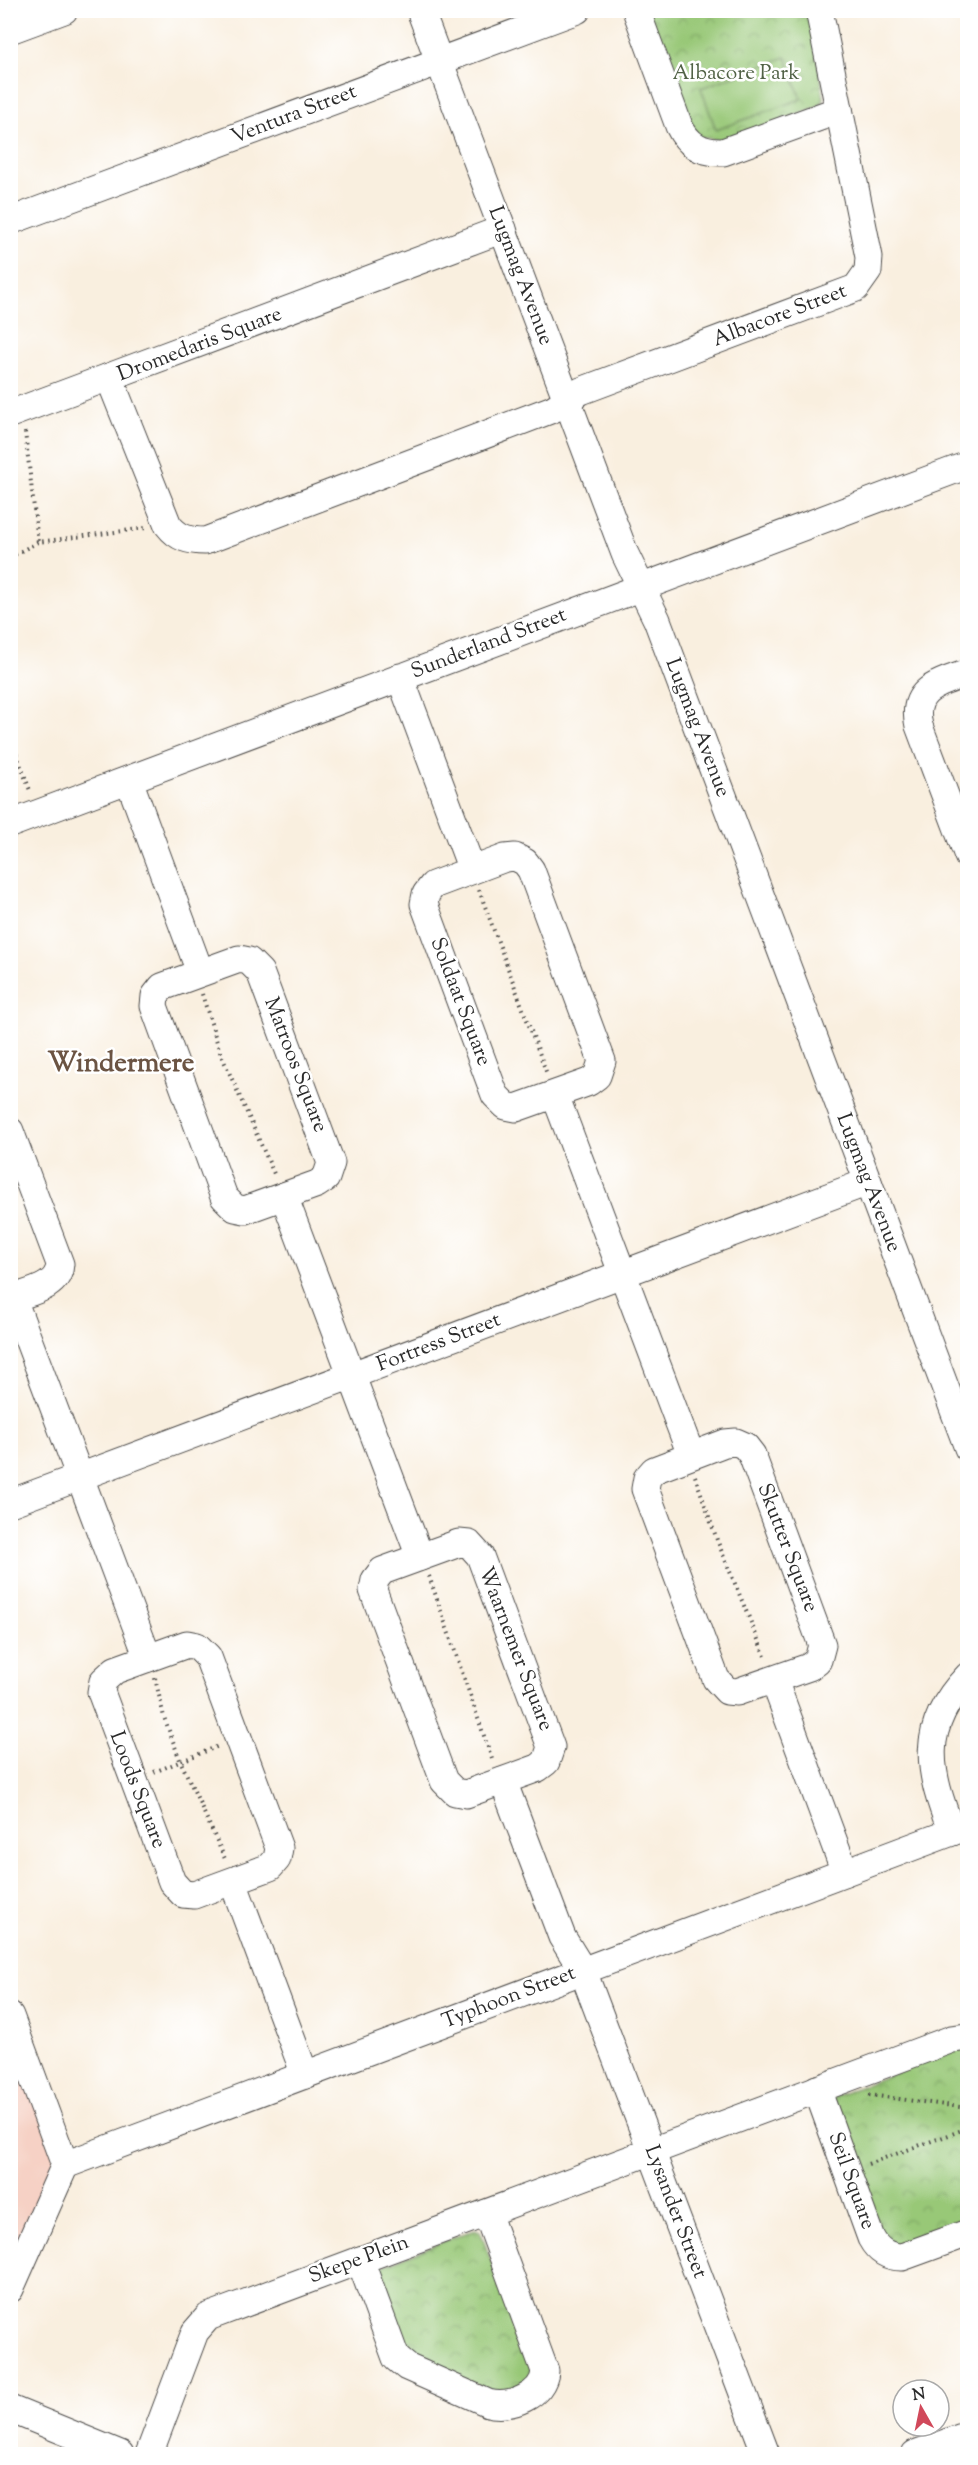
<svg xmlns="http://www.w3.org/2000/svg" width="978" height="2465" font-family="'Sorts Mill Goudy',serif">
	<style>
		.built { fill: #f6d1c5 }
		.park { fill: url(#park-crowns); stroke: #627a51; stroke-width: 1.5 }
		.pitch { fill: #98c877; stroke: #627a51; stroke-width: 1.5 }
		.lines { fill: none; stroke-linecap: round; stroke-linejoin: round }
		.minor-casing { stroke: #4a4846; stroke-width: 29 }
		.path { stroke: #4a4846; stroke-width: 4; stroke-dasharray: 1.5 4.5; stroke-linecap: butt }
		.minor { stroke: #fff; stroke-width: 27 }
		.labels { text-anchor: middle; dominant-baseline: central; stroke-width: 5; stroke-linejoin: round; paint-order: stroke }
		.park-label { font-size: 21px; fill: #516246; stroke: #fff }
		.street-label { font-size: 21px; fill: #2b2b2b; stroke: #fff }
		.district-label { font-size: 27px; font-weight: bold; fill: #6b5443; stroke: #fff }
	</style>
	<defs>
		<pattern id="park-crowns" width="20" height="18" patternUnits="userSpaceOnUse" patternTransform="scale(1.5)"><rect width="20" height="18" fill="#98c877"/><path d="M2 6a3 3 0 1 1 6 0M12 15a3 3 0 1 1 6 0" fill="none" stroke="#7ca362"/></pattern>
	</defs>
	<rect width="100%" height="100%" fill="#fff"/>
	<filter id="ink" filterUnits="userSpaceOnUse"><feTurbulence type="fractalNoise" baseFrequency=".0167" numOctaves="2"/><feDisplacementMap in="SourceGraphic" scale="12" xChannelSelector="R" yChannelSelector="G"/><feConvolveMatrix kernelMatrix="1 2 1 2 8 2 1 2 1" color-interpolation-filters="sRGB"/></filter>
	<filter id="wash" filterUnits="userSpaceOnUse"><feTurbulence type="fractalNoise" baseFrequency=".008" numOctaves="4" result="noise"/><feDisplacementMap in="SourceGraphic" scale="24" xChannelSelector="R" yChannelSelector="G"/><feGaussianBlur stdDeviation="1.35" result="paint"/><feColorMatrix in="noise" values="0 0 0 0 0 0 0 0 0 0 0 0 0 0 0 0 0 1.4 0 .05"/><feComposite in="paint" operator="in"/></filter>
	<g filter="url(#wash)">
		<rect width="100%" height="100%" fill="#f9efdf"/>
		<polygon class="built" points="11,2016 65,2165 11,2289"/>
		<g class="park">
			<polygon points="643,11 811,11 824,99 819,106 730,142 694,136"/>
			<polygon points="967,2045 967,2225 908,2248 885,2244 831,2098"/>
			<polygon points="475,2229 480,2231 535,2377 507,2397 408,2358 375,2269"/>
		</g>
		<polygon class="pitch" points="786,57 801,99 716,130 701,88"/>
	</g>
	<g filter="url(#ink)">
		<g class="lines">
			<g class="minor-casing">
				<g id="minor">
					<polyline points="420,10 625,554 657,620 968,1448"/>
					<path d="M636,10L679,126C688,145 702,153 723,152L839,110"/>
					<polyline points="10,30 64,10"/>
					<polyline points="10,221 577,10"/>
					<path d="M503,229L109,377L168,525C178,538 189,541 205,541L553,409L581,391L856,288L868,271L869,257L819,10"/>
					<polyline points="10,414 109,377"/>
					<path d="M968,673C940,683 910,689 919,726L968,856"/>
					<polyline points="400,677 472,870"/>
					<polyline points="129,780 200,972"/>
					<polyline points="10,824 968,465"/>
					<polygon points="515,857 525,862 531,870 602,1061 597,1076 589,1082 516,1108 506,1106 495,1095 424,904 426,894 433,885 505,858"/>
					<polygon points="239,959 249,961 260,972 331,1163 326,1178 317,1184 245,1210 235,1208 224,1197 154,1006 155,996 162,987"/>
					<polyline points="555,1095 691,1455"/>
					<path d="M10,1131L60,1264C59,1288 29,1292 10,1299"/>
					<polyline points="284,1196 420,1557"/>
					<polyline points="13,1299 148,1658"/>
					<polygon points="736,1442 745,1446 752,1455 822,1645 818,1660 809,1667 737,1692 727,1691 716,1679 645,1489 647,1478 654,1470 725,1443"/>
					<polyline points="10,1503 868,1182"/>
					<polygon points="459,1543 469,1544 480,1556 551,1747 546,1762 538,1768 466,1794 455,1792 444,1781 373,1590 375,1580 382,1571"/>
					<polygon points="187,1644 197,1646 208,1657 279,1848 277,1859 270,1867 194,1895 183,1894 172,1882 101,1692 103,1681 115,1670"/>
					<polyline points="774,1680 845,1872"/>
					<polyline points="503,1781 562,1937 583,1971 766,2454"/>
					<path d="M952,1832C928,1771 918,1728 968,1676"/>
					<polyline points="233,1882 305,2075"/>
					<polyline points="10,2016 65,2165 10,2289"/>
					<path d="M817,2089L871,2238C878,2251 888,2257 902,2257L968,2233"/>
					<polyline points="65,2165 968,1826"/>
					<path d="M360,2260L396,2358L407,2367L488,2403C510,2409 544,2395 545,2371L487,2213"/>
					<polyline points="10,2409 120,2454"/>
					<polyline points="149,2454 195,2332 208,2317 952,2039 968,2037"/>
					<polyline points="915,2454 968,2435"/>
				</g>
			</g>
			<g class="path">
				<polyline points="25,432 38,542"/>
				<polyline points="10,557 38,542 146,528"/>
				<polyline points="10,737 31,793"/>
				<polyline points="479,890 547,1074"/>
				<polyline points="202,994 220,1052 275,1176"/>
				<polyline points="695,1476 717,1540 766,1659"/>
				<polyline points="429,1576 493,1762"/>
				<polyline points="155,1678 164,1717 180,1760 226,1861"/>
				<polyline points="154,1772 219,1746"/>
				<polyline points="869,2095 968,2108"/>
				<polyline points="868,2164 968,2128"/>
			</g>
			<use href="#minor" class="minor"/>
		</g>
	</g>
	<g class="labels">
		<g class="park-label">
			<text x="736" y="74">Albacore Park</text>
		</g>
		<g class="street-label">
			<text transform="translate(294 115) rotate(-21)">Ventura Street</text>
			<text transform="translate(520 276) rotate(69)">Lugmag Avenue</text>
			<text transform="translate(780 316) rotate(-21)">Albacore Street</text>
			<text transform="translate(200 345) rotate(-21)">Dromedaris Square</text>
			<text transform="translate(489 644) rotate(-21)">Sunderland Street</text>
			<text transform="translate(697 728) rotate(69)">Lugmag Avenue</text>
			<text transform="translate(460 1002) rotate(69)">Soldaat Square</text>
			<text transform="translate(295 1065) rotate(69)">Matroos Square</text>
			<text transform="translate(868 1183) rotate(69)">Lugmag Avenue</text>
			<text transform="translate(439 1343) rotate(-21)">Fortress Street</text>
			<text transform="translate(787 1548) rotate(69)">Skutter Square</text>
			<text transform="translate(515 1649) rotate(69)">Waarnemer Square</text>
			<text transform="translate(137 1790) rotate(69)">Loods Square</text>
			<text transform="translate(509 1998) rotate(-21)">Typhoon Street</text>
			<text transform="translate(851 2181) rotate(70)">Seil Square</text>
			<text transform="translate(675 2212) rotate(69)">Lysander Street</text>
			<text transform="translate(359 2260) rotate(-20)">Skepe Plein</text>
		</g>
		<g class="district-label">
			<text x="121" y="1064">Windermere</text>
		</g>
	</g>
	<rect width="978" height="2465" fill="none" stroke="#fff" stroke-width="36"/>
	<g transform="translate(921 2408) rotate(351)"><circle r="28" fill="#ffffff" stroke="#aaaaaa" stroke-width="1.5"/>
	<path d="M0-4.5L10 22L0 15L-10 22Z" fill="#d1495b"/>
	<text y="-9" font-size="16" font-weight="bold" text-anchor="middle" fill="#2b2b2b">N</text>
	</g>
</svg>
